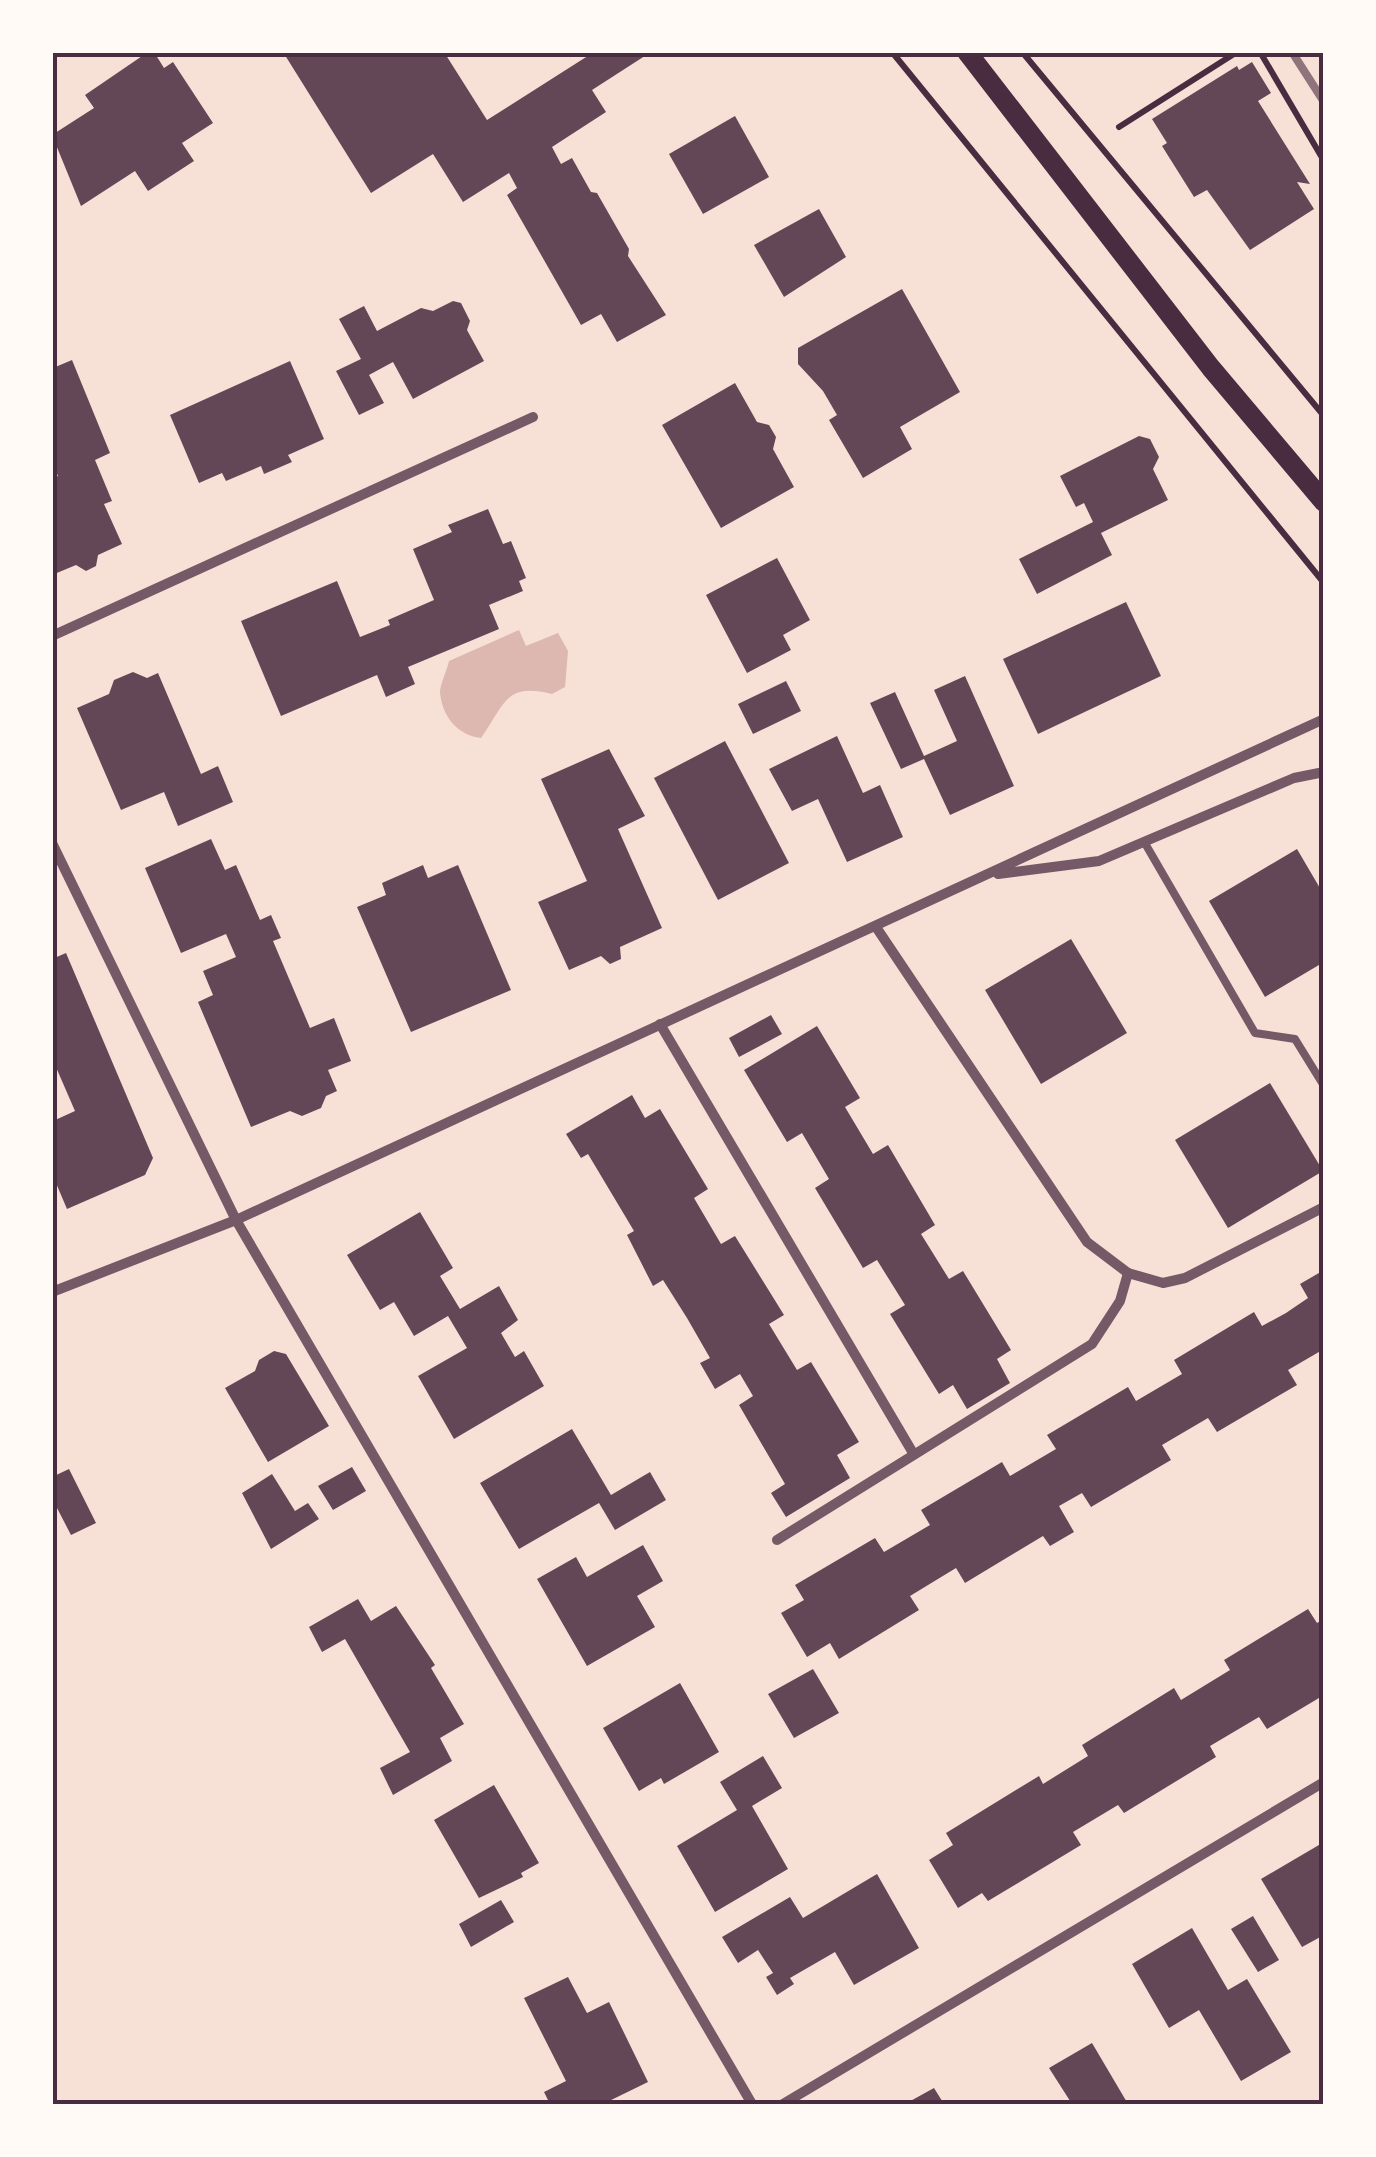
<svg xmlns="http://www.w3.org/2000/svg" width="1376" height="2157" font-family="'Nunito Sans',sans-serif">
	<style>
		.water { fill: #dcb8b0 }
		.building { fill: #644757 }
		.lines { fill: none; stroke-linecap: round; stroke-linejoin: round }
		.path { stroke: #4a2c40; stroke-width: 6 }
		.service { stroke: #755966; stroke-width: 8 }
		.minor { stroke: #755966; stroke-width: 10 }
		.secondary { stroke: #4a2c40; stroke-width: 20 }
		.rail { stroke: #8f747c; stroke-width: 8 }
		.neatline { fill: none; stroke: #4a2c40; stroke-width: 4 }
	</style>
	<rect width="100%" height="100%" fill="#f7e1d7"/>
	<path class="water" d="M519,630L526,646L558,633L568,651L565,687L552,694C505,682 505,704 481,738C457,735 442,716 440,692C440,685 447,670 449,661Z"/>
	<g class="building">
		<polygon points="148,52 154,52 164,68 173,62 213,123 182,143 194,161 148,191 135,171 81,206 52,135 94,108 85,95"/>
		<polygon points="283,52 444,52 487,120 594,52 651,52 592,90 606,112 552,147 561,164 572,158 591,192 597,193 629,249 628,256 666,315 617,342 601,314 581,325 507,195 517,188 509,173 463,202 433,154 371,193"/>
		<polygon points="1252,62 1271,93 1258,101 1310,184 1297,182 1314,209 1250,250 1207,190 1194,197 1162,146 1167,143 1152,119 1237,66 1239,70"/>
		<polygon points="735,116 769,177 703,214 669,154"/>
		<polygon points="819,209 846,257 784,297 754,245"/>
		<polygon points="902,289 960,392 900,427 912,449 863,478 829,420 837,415 823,391 798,364 798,348"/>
		<polygon points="453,301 461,303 470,321 467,330 484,361 413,399 393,362 369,375 384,403 359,415 336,371 361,359 339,319 364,306 377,331 421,308 433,311"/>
		<polygon points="72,360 110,453 95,460 112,501 104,504 122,544 98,555 96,566 86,571 76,565 52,575 52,478 58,476 52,463 53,368"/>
		<polygon points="290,361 324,439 288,455 292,462 264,474 261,466 226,481 222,473 199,483 170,415"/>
		<polygon points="735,383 757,422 769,425 776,437 773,449 794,487 721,528 662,425"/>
		<polygon points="1139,436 1150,439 1159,457 1153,469 1168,500 1101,533 1112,555 1037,594 1019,559 1093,522 1084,503 1076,507 1060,476"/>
		<polygon points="488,509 503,544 511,541 526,578 519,581 523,591 489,605 499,629 408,667 415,684 386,697 377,675 281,716 241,621 337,581 360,637 390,625 388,620 434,600 413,549 452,532 448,525"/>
		<polygon points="777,558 810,620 783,635 791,650 747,673 706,595"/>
		<polygon points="1126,602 1161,676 1038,734 1003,659"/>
		<polygon points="133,672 147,678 158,673 201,774 218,766 233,802 178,826 164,792 121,810 77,708 109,694 114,680"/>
		<polygon points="965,676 1014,786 950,815 924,759 901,769 870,703 895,692 924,756 957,741 934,690"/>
		<polygon points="786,681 801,711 753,734 738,704"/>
		<polygon points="837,736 863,793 880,785 903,837 847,862 818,799 792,811 769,769"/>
		<polygon points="725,741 789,863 718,900 654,778"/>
		<polygon points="609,749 645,816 618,829 662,928 620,947 621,959 610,964 601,956 569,970 538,902 587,881 541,779"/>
		<polygon points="211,839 225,870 236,865 260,920 271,915 281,938 273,941 310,1028 334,1018 351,1061 328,1070 337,1091 326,1096 321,1108 302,1116 290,1111 251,1127 198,1002 213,995 203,971 236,957 226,934 181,953 145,868"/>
		<polygon points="1297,849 1324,895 1324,962 1265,997 1209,901"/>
		<polygon points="423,865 428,878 458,865 511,990 411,1032 357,907 386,895 382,883"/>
		<polygon points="1071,939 1127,1033 1041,1084 985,990"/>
		<polygon points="66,953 153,1158 145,1175 67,1209 53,1176 53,1121 75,1111 52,1058 52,959"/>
		<polygon points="771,1015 782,1034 739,1057 729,1038"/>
		<polygon points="817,1026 860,1098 845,1107 873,1154 888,1145 935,1225 921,1234 949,1279 963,1271 1011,1350 997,1359 1010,1383 967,1409 953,1385 939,1394 890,1314 905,1305 877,1260 863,1268 815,1188 829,1179 802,1133 787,1142 744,1070"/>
		<polygon points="1270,1083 1323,1171 1228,1228 1175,1140"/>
		<polygon points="632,1095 645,1118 660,1109 708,1189 694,1198 721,1244 735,1236 784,1315 769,1324 797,1370 811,1362 859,1442 837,1455 850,1478 786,1517 771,1493 785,1484 739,1405 753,1396 740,1374 715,1389 700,1363 710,1358 687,1318 663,1280 653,1286 627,1235 634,1231 588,1154 581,1158 566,1134"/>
		<polygon points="420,1212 453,1268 440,1276 460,1309 499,1286 518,1320 501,1333 515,1357 524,1351 544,1386 454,1439 418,1376 467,1348 448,1316 414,1336 394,1302 380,1310 347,1255"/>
		<polygon points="1324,1270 1324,1349 1288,1370 1297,1385 1217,1432 1208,1418 1162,1445 1171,1460 1091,1507 1082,1493 1059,1506 1074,1532 1050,1546 1043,1536 965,1583 956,1568 910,1596 919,1610 839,1659 830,1643 807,1657 781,1613 804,1600 795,1585 875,1538 884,1552 930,1525 921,1510 1002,1462 1010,1476 1056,1449 1047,1435 1128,1387 1136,1401 1182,1374 1174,1360 1254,1312 1262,1326 1286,1313 1308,1298 1300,1284"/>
		<polygon points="274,1351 286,1354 329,1426 268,1462 225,1388 255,1371 259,1360"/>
		<polygon points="572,1429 611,1495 650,1472 666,1500 615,1530 599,1503 519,1549 480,1483"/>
		<polygon points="352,1467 366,1491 333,1510 318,1486"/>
		<polygon points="69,1469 96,1523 71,1535 57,1508 52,1511 52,1477"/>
		<polygon points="272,1474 295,1511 308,1503 319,1519 271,1549 242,1493"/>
		<polygon points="643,1545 663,1581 637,1596 655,1627 587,1666 537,1579 576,1557 587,1577"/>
		<polygon points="358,1599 371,1621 396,1606 435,1665 431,1668 464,1724 440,1738 452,1761 393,1795 380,1768 410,1752 345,1639 322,1652 309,1627"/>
		<polygon points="1308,1609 1317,1623 1324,1619 1324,1695 1267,1729 1259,1717 1210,1746 1216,1757 1124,1813 1118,1805 1073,1832 1081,1845 988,1901 982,1893 958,1908 929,1860 953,1845 946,1833 1039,1776 1043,1784 1088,1756 1082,1745 1174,1688 1181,1700 1230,1670 1224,1660"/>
		<polygon points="813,1669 839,1713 794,1738 768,1694"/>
		<polygon points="680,1683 719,1752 664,1784 661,1778 639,1791 603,1728"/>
		<polygon points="763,1756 782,1788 752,1806 788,1869 715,1912 677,1846 737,1810 720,1782"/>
		<polygon points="494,1785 539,1863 521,1873 523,1877 479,1898 434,1820"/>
		<polygon points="1324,1842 1324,1935 1302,1947 1261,1879"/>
		<polygon points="877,1874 919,1948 854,1985 835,1952 790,1978 794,1984 777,1995 766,1977 773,1973 758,1950 738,1963 722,1937 790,1897 803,1918"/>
		<polygon points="501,1900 514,1922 471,1947 459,1924"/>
		<polygon points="1253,1916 1279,1960 1258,1972 1231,1929"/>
		<polygon points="1192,1928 1228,1990 1247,1979 1291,2052 1241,2081 1199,2010 1169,2028 1132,1964"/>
		<polygon points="568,1977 587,2013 609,2002 648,2082 603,2104 550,2104 544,2092 566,2081 524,1998"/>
		<polygon points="1092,2043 1128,2104 1072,2104 1049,2068"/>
		<polygon points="934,2088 944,2104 905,2104"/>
	</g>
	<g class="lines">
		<g class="path">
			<polyline points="892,52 1324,583"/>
			<polyline points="1260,52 1324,161"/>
			<polyline points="1023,53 1324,416"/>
			<polyline points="1119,127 1237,52"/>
		</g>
		<polyline class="service" points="1146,845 1255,1033 1295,1039 1324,1086"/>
		<g class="minor">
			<polyline points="52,636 533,417"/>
			<polyline points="52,843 236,1220 752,2104"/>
			<polyline points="998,874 1099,861 1294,778 1324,772"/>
			<polyline points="876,927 1087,1242 1128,1273"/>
			<polyline points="660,1024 913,1453"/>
			<polyline points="52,1292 236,1220 1324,719"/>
			<polyline points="777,1540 1092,1344 1120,1301 1128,1273 1163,1283 1185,1278 1324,1207"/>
			<polyline points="783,2104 1324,1782"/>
		</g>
		<polyline class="secondary" points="967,52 1211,368 1324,502"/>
		<polyline class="rail" points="1292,52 1324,102"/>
	</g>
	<rect width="1376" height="2157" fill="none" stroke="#fffaf5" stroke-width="110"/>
	<rect x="55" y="55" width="1266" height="2047" class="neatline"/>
</svg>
